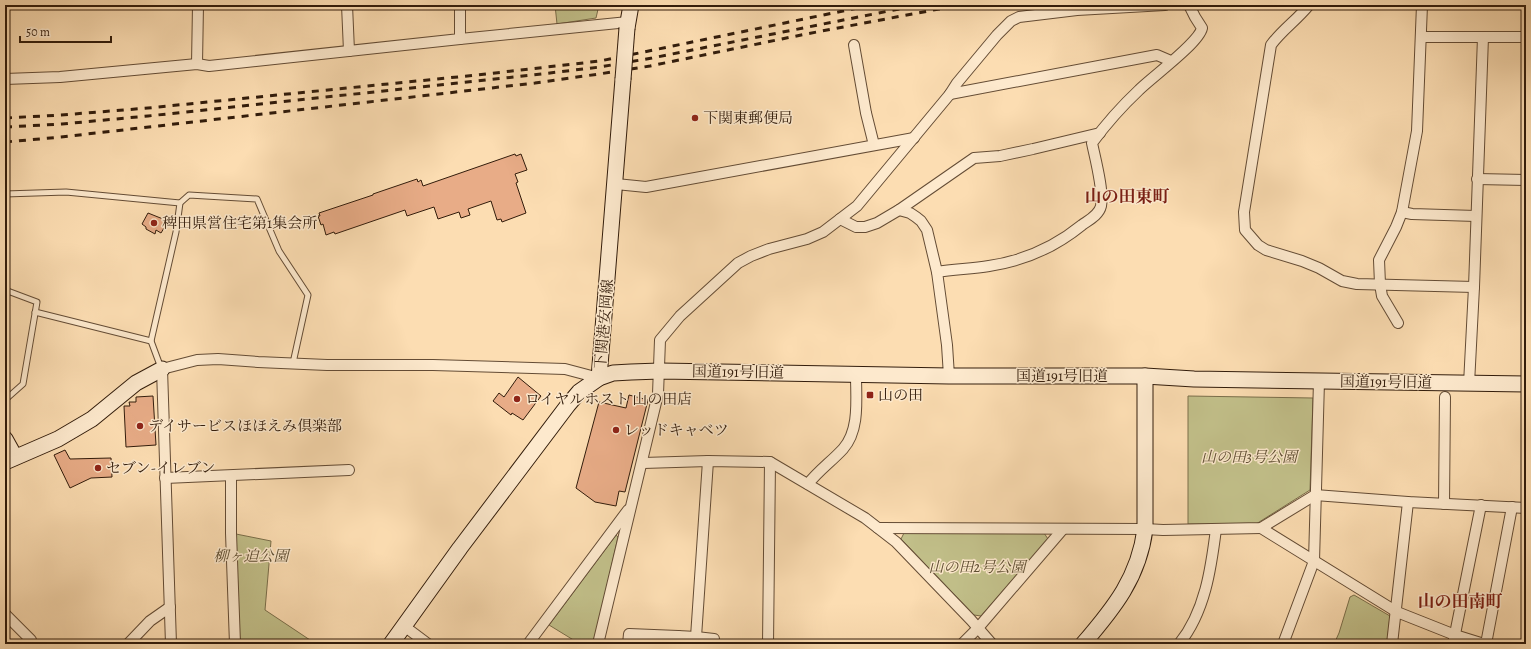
<svg xmlns="http://www.w3.org/2000/svg" width="1531" height="649" font-family="Alegreya,'Noto Serif JP',serif">
	<style>
		.park { fill: #c2c08a; stroke: #7a6e4a }
		.building { fill: #e8ac87; stroke: #321c0b }
		.lines { fill: none; stroke-linecap: round; stroke-linejoin: round }
		.lane-casing { stroke: #644c35; stroke-width: 7 }
		.street-casing { stroke: #644c35; stroke-width: 12 }
		.secondary-casing { stroke: #321c0b; stroke-width: 17 }
		.lane { stroke: #fde9cd; stroke-width: 5 }
		.street { stroke: #fde9cd; stroke-width: 10 }
		.secondary { stroke: #fde9cd; stroke-width: 15 }
		.rail { stroke: #321c0b; stroke-width: 3; stroke-dasharray: 7 7; stroke-linecap: butt }
		.secondary-bridge-casing { stroke: #321c0b; stroke-width: 17; stroke-linecap: butt }
		.secondary-bridge { stroke: #fde9cd; stroke-width: 15 }
		.poi-dot { fill: #8f2418; stroke: #fde9cd; stroke-width: 1.5 }
		.labels { text-anchor: middle; dominant-baseline: central; stroke-width: 3; stroke-linejoin: round; paint-order: stroke }
		.poi-label { font-size: 15px; fill: #321c0b; stroke: #fde9cd; text-anchor: start }
		.street-label { font-size: 15px; fill: #321c0b; stroke: #fde9cd }
		.park-label { font-size: 15px; font-style: italic; fill: #5d4d31; stroke: #fde9cd }
		.quarter-label { font-size: 17px; font-weight: bold; fill: #7a1f14; stroke: #fde9cd }
	</style>
	<rect width="100%" height="100%" fill="#fcddb2"/>
	<filter id="stains"><feTurbulence type="fractalNoise" baseFrequency=".005" numOctaves="4"/><feColorMatrix values="0 0 0 0 .2 0 0 0 0 .09 0 0 0 0 .02 0 0 0 .5 -.17"/></filter>
	<radialGradient id="worn" r=".72"><stop offset=".6" stop-color="#630" stop-opacity="0"/><stop offset="1" stop-color="#630" stop-opacity=".3"/></radialGradient>
	<g class="park">
		<polygon points="555,5 599,5 596,18 557,24"/>
		<polygon points="1188,396 1313,398 1310,490 1256,524 1188,524"/>
		<polygon points="231,533 271,541 265,610 316,644 235,644"/>
		<polygon points="904,533 1044,533 1048,539 981,616 974,615 901,539"/>
		<polygon points="616,535 618,537 594,644 580,644 549,625"/>
		<polygon points="1354,595 1390,616 1387,644 1334,644 1339,633 1350,597"/>
	</g>
	<g class="building">
		<polygon points="515,154 516,156 521,154 527,170 515,174 518,182 516,183 526,213 502,222 501,219 497,220 491,201 468,209 470,215 461,218 459,212 438,219 434,207 407,216 405,210 335,234 334,232 326,235 323,224 321,225 318,216 320,216 319,213 373,195 373,194 417,179 418,182 421,180 423,186"/>
		<polygon points="148,213 163,219 162,220 167,223 161,233 156,230 155,234 146,229 146,227 142,224"/>
		<polygon points="518,377 541,396 523,420 512,413 511,415 493,401 499,393 504,397"/>
		<polygon points="629,395 648,400 625,492 619,491 616,506 595,502 576,488 599,402 626,408"/>
		<polygon points="153,396 156,445 126,447 124,406 130,406 129,402 136,402 136,397"/>
		<polygon points="65,450 70,459 111,458 112,477 91,478 70,488 54,455"/>
	</g>
	<g class="lines">
		<g class="lane-casing">
			<g id="lane">
				<polyline points="5,194 66,192 180,203"/>
				<polyline points="5,290 37,302 23,384 5,400"/>
				<polyline points="35,312 151,341"/>
				<polyline points="161,368 151,341 176,232 180,203 189,195 257,199 279,251 308,295 293,363"/>
			</g>
		</g>
		<g class="street-casing">
			<g id="street">
				<polyline points="347,5 349,51"/>
				<path d="M1309,5C1297,20 1282,30 1271,45L1244,212L1245,230L1258,245L1266,250L1302,261L1319,268L1342,281L1357,284L1474,287"/>
				<polyline points="1421,37 1526,37"/>
				<polyline points="460,39 628,22"/>
				<polyline points="854,45 866,113 874,145"/>
				<polyline points="197,64 198,5"/>
				<polyline points="5,79 60,77 197,64 209,66 460,39 460,5"/>
				<polyline points="950,94 1157,55 1171,61"/>
				<polyline points="1477,179 1526,180"/>
				<polyline points="616,184 646,187 914,138"/>
				<polyline points="899,210 910,213 916,217 921,221 927,230 937,272 947,345 949,376"/>
				<polyline points="1402,212 1412,214 1476,216"/>
				<polyline points="840,219 856,227 865,227 877,223 899,210 974,158 1000,156 1033,149 1100,133"/>
				<path d="M937,272C954,269 972,269 989,266C1023,261 1055,247 1082,225C1089,220 1099,215 1101,206C1104,191 1095,158 1092,143C1106,124 1122,106 1139,90C1152,77 1199,43 1202,28L1195,17L1189,5"/>
				<polyline points="1398,323 1382,296 1380,284 1379,260 1396,227 1402,212 1417,131 1422,5"/>
				<polyline points="1469,384 1474,287 1483,37"/>
				<polyline points="643,463 708,461 770,462 865,518 896,542 971,620 992,644"/>
				<polyline points="231,476 231,533 235,644"/>
				<polyline points="165,478 349,470"/>
				<path d="M808,484C818,471 832,461 843,449C860,430 856,399 856,375"/>
				<polyline points="1444,504 1445,397"/>
				<polyline points="878,528 1145,529 1163,530 1261,528 1315,495 1408,502 1526,508"/>
				<polyline points="1261,528 1397,612 1455,635 1484,644"/>
				<polyline points="5,614 31,640 31,644"/>
				<polyline points="404,626 428,644"/>
				<polyline points="678,636 696,637 708,461"/>
				<polyline points="696,637 714,639 714,644"/>
				<polyline points="128,644 150,621 170,607"/>
				<polyline points="171,644 162,369 197,360 218,359 258,362 327,365 433,365 565,369 599,378"/>
				<polyline points="528,644 628,510"/>
				<polyline points="598,644 658,394 660,340 680,316 738,263 751,256 769,249 807,239 823,232 857,206 950,94 957,83 997,35 1011,21 1019,17 1077,10 1165,5"/>
				<polyline points="628,644 629,634 678,636 677,644"/>
				<polyline points="768,644 770,462"/>
				<polyline points="962,644 978,628 1063,529"/>
				<path d="M1179,644C1205,612 1211,569 1216,529"/>
				<polyline points="1283,644 1314,561 1319,381"/>
				<polyline points="1392,644 1408,502"/>
				<polyline points="1453,644 1481,505"/>
				<polyline points="1486,644 1512,507"/>
			</g>
		</g>
		<g class="secondary-casing">
			<g id="secondary">
				<polyline points="627,28 631,5"/>
				<polyline points="599,378 623,79"/>
				<polyline points="5,439 15,457"/>
				<polyline points="5,462 58,439 92,419 136,383 162,369"/>
				<polyline points="391,644 460,548 568,405 579,392 599,378 613,373 631,372 660,371 949,376 1145,376 1194,379 1526,384"/>
				<path d="M1083,644C1114,608 1139,577 1145,529V376"/>
			</g>
		</g>
		<use href="#lane" class="lane"/>
		<use href="#street" class="street"/>
		<use href="#secondary" class="secondary"/>
		<g class="rail">
			<polyline points="5,118 61,115 148,108 477,75 600,61 872,5"/>
			<polyline points="5,127 62,124 148,116 533,75 600,67 652,58 919,5"/>
			<polyline points="5,142 61,137 535,83 599,74 650,66 806,34 939,9 976,5"/>
		</g>
		<g class="secondary-bridge-casing">
			<polyline id="secondary-bridge" points="623,79 627,28"/>
		</g>
		<use href="#secondary-bridge" class="secondary-bridge"/>
	</g>
	<g class="poi-dot">
		<circle cx="695" cy="118" r="4"/>
		<circle cx="154" cy="223" r="4"/>
		<rect x="866" y="391" width="8" height="8" rx="2"/>
		<circle cx="517" cy="399" r="4"/>
		<circle cx="140" cy="426" r="4"/>
		<circle cx="616" cy="430" r="4"/>
		<circle cx="98" cy="468" r="4"/>
	</g>
	<g class="labels">
		<g class="poi-label">
			<text x="703" y="118">下関東郵便局</text>
			<text x="162" y="223">稗田県営住宅第1集会所</text>
			<text x="878" y="395">山の田</text>
			<text x="525" y="399">ロイヤルホスト 山の田店</text>
			<text x="148" y="426">デイサービスほほえみ倶楽部</text>
			<text x="624" y="430">レッドキャベツ</text>
			<text x="106" y="468">セブン-イレブン</text>
		</g>
		<g class="street-label">
			<text transform="translate(604 324) rotate(-85)">下関港安岡線</text>
			<text transform="translate(738 372) rotate(1)">国道191号旧道</text>
			<text x="1062" y="376">国道191号旧道</text>
			<text transform="translate(1386 382) rotate(1)">国道191号旧道</text>
		</g>
		<g class="park-label">
			<text x="1249" y="457">山の田3号公園</text>
			<text x="251" y="556">柳ヶ迫公園</text>
			<text x="977" y="567">山の田2号公園</text>
		</g>
		<g class="quarter-label">
			<text x="1127" y="196">山の田東町</text>
			<text x="1460" y="601">山の田南町</text>
		</g>
	</g>
	<rect width="1531" height="649" fill="none" stroke="#fcddb2" stroke-width="20"/>
	<rect x="6" y="6" width="1519" height="637" fill="none" stroke="#321c0b" stroke-width="2"/>
	<rect x="10" y="10" width="1511" height="629" fill="none" stroke="#321c0b"/>
	<path d="M20 36v6h91v-6" fill="none" stroke="#321c0b" stroke-width="2"/>
	<text x="26" y="36" font-size="12" fill="#321c0b" stroke="#fde9cd" stroke-width="3" paint-order="stroke">50 m</text>
	<rect width="100%" height="100%" filter="url(#stains)"/>
	<rect width="100%" height="100%" fill="url(#worn)"/>
</svg>
